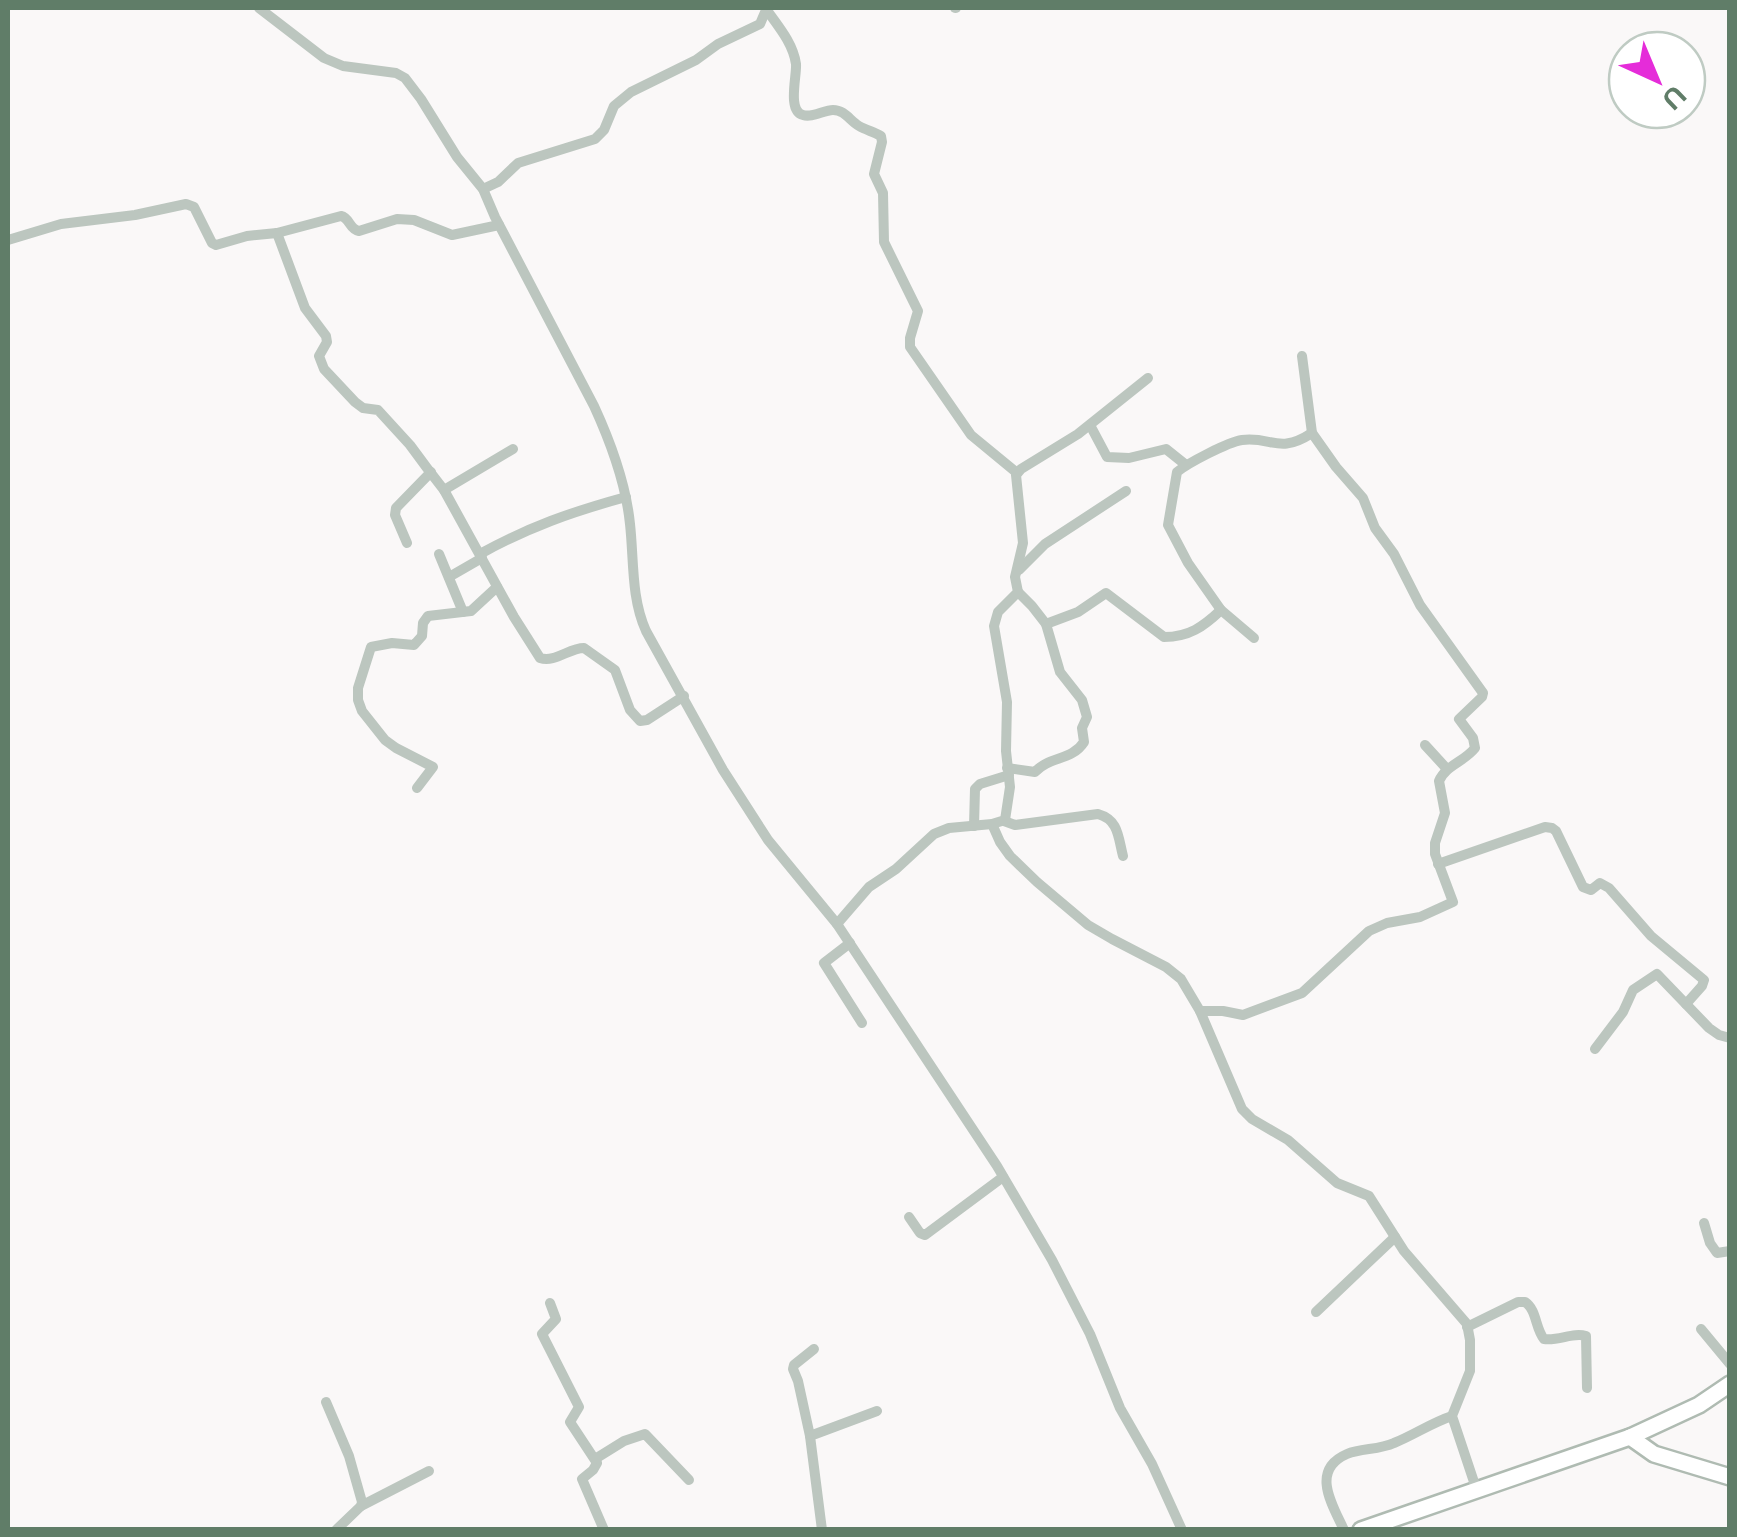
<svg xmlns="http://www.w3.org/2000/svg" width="1737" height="1537" font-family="Helvetica,sans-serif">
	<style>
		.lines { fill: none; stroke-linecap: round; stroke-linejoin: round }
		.secondary-casing { stroke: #afbbb2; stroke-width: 20 }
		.street { stroke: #bcc6bf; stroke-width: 10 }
		.secondary { stroke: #fff; stroke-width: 15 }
	</style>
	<rect width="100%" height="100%" fill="#faf8f8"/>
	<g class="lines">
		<g class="secondary-casing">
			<g id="secondary">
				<polyline points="1630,1437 1654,1454 1730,1477"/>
				<polyline points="1361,1530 1630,1437 1699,1405 1730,1384"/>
			</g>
		</g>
		<g class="street">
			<path d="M259,8L324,58L343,66L396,73L405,78L421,99L457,157L483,189L495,217L594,406C611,443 626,484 630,524C634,560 631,598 646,631L723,770L768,840L837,924L997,1166L1052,1260L1090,1334L1120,1408L1152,1464L1182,1530"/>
			<polyline points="955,8 956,8"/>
			<path d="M766,9C778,26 793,43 796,64C797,76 787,111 803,115C812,118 824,110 833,110C845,110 850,121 859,126C866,130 874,132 881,136L882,142L874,174L883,193L884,242L918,311L910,338V347L971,435L1017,473"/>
			<polyline points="483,189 498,182 518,163 595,139 604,130 614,106 631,92 696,60 718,44 760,24 766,10"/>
			<path d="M277,233L305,308L326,336L327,342L319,356L324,369L355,402L363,408L378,410L410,445L427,468L444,490L514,617L540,658C555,663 569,648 584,648L615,670L630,710L640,721L647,720L684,696"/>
			<path d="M8,240L61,224L135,215L186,204L194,207L212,243L216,245L247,236L277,233L341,216C350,218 349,229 359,231L397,219L414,220L452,235L499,225"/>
			<polyline points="1090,425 1107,457 1129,458 1166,449 1186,465"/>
			<polyline points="444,490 513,449"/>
			<polyline points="407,543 395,515 396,508 431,472"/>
			<polyline points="439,554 463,612"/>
			<path d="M480,554C529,527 571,512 626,497"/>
			<polyline points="1019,570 1045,544 1126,491"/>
			<polyline points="449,577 482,558"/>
			<path d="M1221,610L1188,563L1168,525L1177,472C1188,463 1228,442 1242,440C1272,436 1278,455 1312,433"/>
			<path d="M1046,624L1078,612L1106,593L1164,637C1189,637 1203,627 1221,610L1254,638"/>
			<polyline points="1425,745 1447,769"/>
			<path d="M1007,768L1035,772C1049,756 1072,761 1084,742L1082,728L1087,717L1082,700L1060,672L1046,624L1032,606L1018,592"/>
			<polyline points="417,788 433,767 396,748 385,740 362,711 358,700 358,688 371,647 392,643 414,645 422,636 423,623 428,616 471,611 497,587"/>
			<path d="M1004,821L1015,825L1098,814C1119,820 1118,837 1123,856"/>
			<polyline points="992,824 1000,842 1010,856 1037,882 1088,925 1112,939 1166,967 1181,979 1200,1011 1242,1109 1252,1119 1288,1140 1337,1183 1369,1196 1404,1251 1467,1324 1470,1340 1470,1371 1452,1416 1476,1488"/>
			<polyline points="974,826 975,789 980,784 1009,775"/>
			<polyline points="1438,864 1545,827 1552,828 1556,831 1583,887 1591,890 1600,883 1609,888 1651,936 1704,980 1702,986 1686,1004"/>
			<polyline points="837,924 869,887 896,869 934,834 949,828 992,824 1005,820 1010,787 1006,751 1007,702 994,626 998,612 1018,592 1015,577 1023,543 1016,475 1021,469 1078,434 1148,378"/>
			<polyline points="850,943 824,963 862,1023"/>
			<path d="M1200,1011H1223L1243,1015L1302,993L1369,931L1387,923L1420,917L1453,902L1435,854V843L1445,813L1439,781C1446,765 1464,762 1475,748L1473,738L1459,719L1482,697L1483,693L1420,605L1394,554L1375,528L1363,498L1336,467L1312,433L1302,356"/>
			<polyline points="1595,1049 1623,1012 1633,990 1657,974 1709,1028 1719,1035 1730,1038"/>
			<polyline points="909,1217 920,1233 925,1235 1003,1177"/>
			<polyline points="1704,1223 1710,1243 1717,1253 1730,1251"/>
			<polyline points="550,1303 556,1319 542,1334 579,1407 570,1422 597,1463 593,1470 582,1479 604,1530"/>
			<polyline points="1316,1312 1395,1237"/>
			<path d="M1467,1327L1518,1302H1525C1537,1310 1535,1328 1544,1339C1559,1341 1573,1332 1586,1336L1587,1388"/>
			<polyline points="1701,1329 1730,1364"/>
			<polyline points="326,1402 349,1456 362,1502 361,1506 336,1530"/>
			<polyline points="810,1436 798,1381 793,1369 794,1365 814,1349"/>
			<polyline points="595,1459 624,1441 645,1434 689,1480"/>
			<polyline points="361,1506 429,1471"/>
			<polyline points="822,1530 810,1436 877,1411"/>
			<path d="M1344,1530C1332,1504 1310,1470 1347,1454C1361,1448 1379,1450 1394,1443C1414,1435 1431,1423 1452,1416"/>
		</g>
		<use href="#secondary" class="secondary"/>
	</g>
	<rect width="1737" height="1537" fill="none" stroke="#607d68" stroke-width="20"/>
	<g transform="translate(1657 80) rotate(136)"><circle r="48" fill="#ffffff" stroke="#bfcbc3" stroke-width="2.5"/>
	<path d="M0-8L18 38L0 25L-18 38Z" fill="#e52cd9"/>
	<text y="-15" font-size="28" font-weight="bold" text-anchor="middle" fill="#607d68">U</text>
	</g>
</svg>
